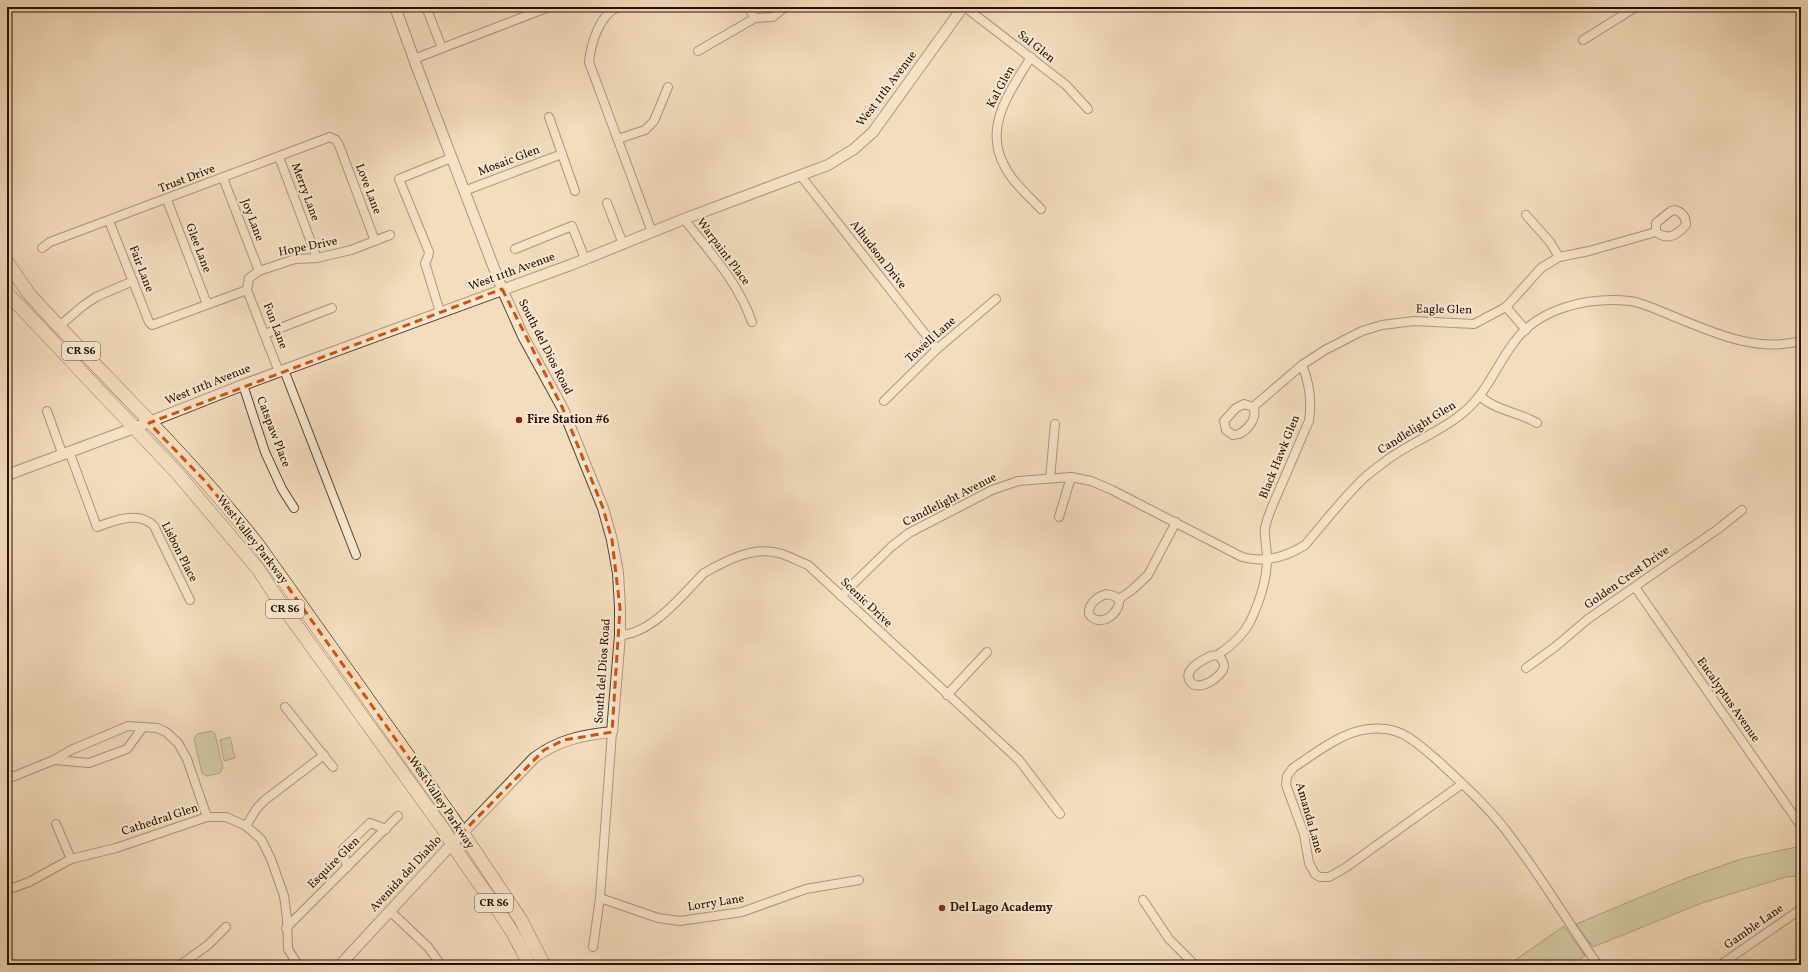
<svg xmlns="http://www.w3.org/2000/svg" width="1808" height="972" font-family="Vollkorn,serif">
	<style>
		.green { fill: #b7c294; stroke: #70684a }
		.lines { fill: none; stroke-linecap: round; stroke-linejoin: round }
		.minor-casing { stroke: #5b422f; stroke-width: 10 }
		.tertiary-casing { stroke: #5b422f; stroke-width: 12 }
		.primary-casing { stroke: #280f00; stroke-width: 14 }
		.minor { stroke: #f8e9d4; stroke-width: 8 }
		.tertiary { stroke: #f8e9d4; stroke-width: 10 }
		.primary { stroke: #f4ddbd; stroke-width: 13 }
		.marked { fill: none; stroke: #d5520b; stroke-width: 3; stroke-dasharray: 8 5; stroke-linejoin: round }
		.poi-dot { fill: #8f2418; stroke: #f8e9d4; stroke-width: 1.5 }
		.labels { text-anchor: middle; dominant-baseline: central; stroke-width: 4; stroke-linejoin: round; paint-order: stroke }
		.shield { fill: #f8e9d4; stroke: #665040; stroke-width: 1 }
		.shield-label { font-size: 11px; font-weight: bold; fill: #280f00 }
		.street-label { font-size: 12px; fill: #280f00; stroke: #f8e9d4 }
		.poi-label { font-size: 12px; font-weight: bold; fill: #280f00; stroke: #f8e9d4; text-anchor: start }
	</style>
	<rect width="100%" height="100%" fill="#f4ddbd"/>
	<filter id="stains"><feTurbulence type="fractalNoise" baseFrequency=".005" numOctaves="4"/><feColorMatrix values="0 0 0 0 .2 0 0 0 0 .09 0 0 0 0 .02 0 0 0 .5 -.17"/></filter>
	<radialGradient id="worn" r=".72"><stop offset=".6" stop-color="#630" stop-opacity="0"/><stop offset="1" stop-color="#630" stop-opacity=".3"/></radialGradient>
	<g class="green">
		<polygon points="211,731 215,734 223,768 220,773 207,776 202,773 194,739 197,734"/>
		<polygon points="230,737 235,758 224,761 220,740"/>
		<polygon points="1801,846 1801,876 1786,877 1702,903 1593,947 1576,924 1684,879 1741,859"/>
		<polygon points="1564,926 1585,956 1571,965 1508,965"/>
	</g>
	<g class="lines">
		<g class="minor-casing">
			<g id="minor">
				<polyline points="426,7 442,48"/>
				<path d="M618,7C599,15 591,44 589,62L652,232"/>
				<polyline points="965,7 1066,85 1088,109"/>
				<polyline points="755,18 773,17 785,7"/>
				<polyline points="1583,40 1636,7"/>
				<polyline points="698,51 755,18 748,7"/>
				<path d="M1031,57C1011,90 983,126 1004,165C1012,182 1029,196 1041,209"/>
				<polyline points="414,59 549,7"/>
				<polyline points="549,117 575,191"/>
				<polyline points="618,139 645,130 654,121 668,87"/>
				<polyline points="279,157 317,258"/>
				<polyline points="800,175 937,349"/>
				<polyline points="223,178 259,271"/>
				<polyline points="464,191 562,154"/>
				<polyline points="167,200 207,304"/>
				<polyline points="607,203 623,244"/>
				<path d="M1675,210C1682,212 1686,217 1686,225C1677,235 1668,241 1656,232V223L1671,211Z"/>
				<polyline points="1526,215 1550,242 1559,257"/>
				<path d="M684,219C709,251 738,282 752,322"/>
				<polyline points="109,221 149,322 152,325 247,290 249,278 259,271 295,259 317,258 351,250 390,235"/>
				<polyline points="42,248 50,242 330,137 336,140 339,145 375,241"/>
				<polyline points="515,249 572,226 585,259"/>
				<polyline points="247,290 279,372"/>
				<polyline points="1506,307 1526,330"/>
				<polyline points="440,312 425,263 428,257 429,252 399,179 451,158"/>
				<polyline points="58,327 84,305 96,297 133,281"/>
				<polyline points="265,334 332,308"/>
				<polyline points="284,370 356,555"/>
				<polyline points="243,385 265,452 282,489 294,508"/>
				<path d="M1480,396C1496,411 1519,412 1537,423"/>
				<polyline points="884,401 937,349 996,299"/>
				<path d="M1244,404L1253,407C1259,418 1245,435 1233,435L1226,430L1224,421L1236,408Z"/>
				<polyline points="1253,407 1302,365 1325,350 1362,331 1382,325 1414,321 1474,324 1506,307 1541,268 1559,257 1589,251 1656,232"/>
				<polyline points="47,411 62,453"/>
				<path d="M69,451L97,527C115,520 139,511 154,526L190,600"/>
				<polyline points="1050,478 1055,424"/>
				<polyline points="1059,517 1071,477"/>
				<polyline points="1635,587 1801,826"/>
				<path d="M1106,594L1114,596L1119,599C1121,614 1099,629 1089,614C1088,604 1097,597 1106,594Z"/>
				<path d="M841,596L891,547L909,533L992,490L1018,481L1071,477L1091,481L1112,490L1242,557C1264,563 1286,557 1305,545C1323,524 1340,502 1359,483C1367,474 1378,467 1387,460C1411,442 1441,432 1464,412C1487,393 1497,364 1515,341C1540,307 1590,297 1630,301C1644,303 1657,310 1670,315C1712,332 1755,353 1801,341"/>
				<polyline points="1119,599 1132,590 1148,575 1176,522"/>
				<path d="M620,635C652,634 682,595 704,573C727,560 755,545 782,554C791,557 800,562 808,565L1019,760L1060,814"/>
				<path d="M1218,655C1221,658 1224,662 1224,666C1224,676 1197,694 1190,681C1183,670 1202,660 1211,656C1213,655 1217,656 1219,654C1231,646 1243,635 1250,622C1259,603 1267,579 1267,558C1267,548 1264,537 1265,528C1268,514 1275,500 1280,488C1290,466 1299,443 1309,421C1312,401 1310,384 1302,365"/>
				<polyline points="1526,668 1555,647 1588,619 1718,529 1742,510"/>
				<polyline points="947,695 987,652"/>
				<polyline points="285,707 333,767"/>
				<polyline points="54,760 89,763 127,749 143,727"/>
				<polyline points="7,779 54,760 71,750 128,726 157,728 166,732 178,743 187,759 207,817"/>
				<path d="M1462,784L1345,868L1329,877H1320L1315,874L1309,863L1304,834L1286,785L1287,776L1293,768C1322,749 1349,725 1385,729C1406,731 1420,746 1436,759C1463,784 1492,810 1513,840C1543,880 1569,924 1598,965"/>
				<polyline points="56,824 71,859"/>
				<polyline points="246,826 257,808 265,800 324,755"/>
				<polyline points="347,867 343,849 370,823 386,829"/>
				<polyline points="7,890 29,882 71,859 116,848 207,817 226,817 246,826 261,839 271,859 284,896 287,918 288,949 298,965"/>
				<polyline points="600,898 658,918 680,921 742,912 806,889 859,880"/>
				<polyline points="1143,900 1169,939 1195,965"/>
				<polyline points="390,911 428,947 441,965"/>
				<polyline points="286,928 398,816"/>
				<polyline points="593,947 600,898 612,732"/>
				<polyline points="180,965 208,945 226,927"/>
				<polyline points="1720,965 1801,909"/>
			</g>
		</g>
		<g class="tertiary-casing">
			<g id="tertiary">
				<polyline points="7,475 134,428 243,385 573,264 684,219 828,165 854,149 873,132 963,7"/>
				<path d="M340,965L452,844L534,758C558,740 582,735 612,732L620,635V608L618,573L612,540L603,508L563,409L523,336L502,289L418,70L395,7"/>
			</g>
		</g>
		<g class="primary-casing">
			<g id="primary">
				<path d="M7,262L29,294C105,378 189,456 259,546L452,817L521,920L544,965"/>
				<path d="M7,293L178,474L258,569L281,604L444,830C470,877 508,915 529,965"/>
			</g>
		</g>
		<use href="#minor" class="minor"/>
		<use href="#tertiary" class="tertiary"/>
		<use href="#primary" class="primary"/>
	</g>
	<path d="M0 0H1808V972H0ZM502,289L563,409L603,508L612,540L620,608L612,732L564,740L544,750L462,833L259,546L204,480L149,423Z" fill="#f4ddbd" fill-opacity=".55" fill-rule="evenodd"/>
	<path class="marked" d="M502,289L563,409L603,508L612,540L620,608L612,732L564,740L544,750L462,833L259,546L204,480L149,423Z"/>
	<g class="poi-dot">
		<circle cx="519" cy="420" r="4"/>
		<circle cx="942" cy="908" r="4"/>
	</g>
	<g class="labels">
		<g class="shield">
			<rect x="62" y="342" width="38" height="18" rx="3"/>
			<rect x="266" y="600" width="38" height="18" rx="3"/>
			<rect x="475" y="894" width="38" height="18" rx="3"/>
		</g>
		<g class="shield-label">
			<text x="81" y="351">CR S6</text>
			<text x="285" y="609">CR S6</text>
			<text x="494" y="903">CR S6</text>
		</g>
		<g class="street-label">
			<text transform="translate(1036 47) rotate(38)">Sal Glen</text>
			<text transform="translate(1001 87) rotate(-62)">Kal Glen</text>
			<text transform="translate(887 89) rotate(-53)">West 11th Avenue</text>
			<text transform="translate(509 161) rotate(-21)">Mosaic Glen</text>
			<text transform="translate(187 179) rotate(-21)">Trust Drive</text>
			<text transform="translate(368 189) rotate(69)">Love Lane</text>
			<text transform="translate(305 192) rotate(70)">Merry Lane</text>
			<text transform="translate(252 220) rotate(69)">Joy Lane</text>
			<text transform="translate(308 247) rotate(-11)">Hope Drive</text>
			<text transform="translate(198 248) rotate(69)">Glee Lane</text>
			<text transform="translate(723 252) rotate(53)">Warpaint Place</text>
			<text transform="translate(878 255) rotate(52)">Alhudson Drive</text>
			<text transform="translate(141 269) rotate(69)">Fair Lane</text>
			<text transform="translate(512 272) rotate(-20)">West 11th Avenue</text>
			<text transform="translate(1444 310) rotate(1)">Eagle Glen</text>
			<text transform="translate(275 326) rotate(69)">Fun Lane</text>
			<text transform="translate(931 340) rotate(-42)">Towell Lane</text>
			<text transform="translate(545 347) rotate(63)">South del Dios Road</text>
			<text transform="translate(208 385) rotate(-22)">West 11th Avenue</text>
			<text transform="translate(1417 428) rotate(-32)">Candlelight Glen</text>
			<text transform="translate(273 432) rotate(69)">Catspaw Place</text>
			<text transform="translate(1280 457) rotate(-68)">Black Hawk Glen</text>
			<text transform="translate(950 500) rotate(-27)">Candlelight Avenue</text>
			<text transform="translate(252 540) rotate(52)">West Valley Parkway</text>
			<text transform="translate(179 552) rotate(63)">Lisbon Place</text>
			<text transform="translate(1627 578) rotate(-35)">Golden Crest Drive</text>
			<text transform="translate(866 603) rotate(43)">Scenic Drive</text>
			<text transform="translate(603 671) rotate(-86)">South del Dios Road</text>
			<text transform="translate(1728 700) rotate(55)">Eucalyptus Avenue</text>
			<text transform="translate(441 803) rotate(56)">West Valley Parkway</text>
			<text transform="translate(1309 818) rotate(74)">Amanda Lane</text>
			<text transform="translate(160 820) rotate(-18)">Cathedral Glen</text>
			<text transform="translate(334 863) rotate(-45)">Esquire Glen</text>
			<text transform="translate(406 874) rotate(-47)">Avenida del Diablo</text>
			<text transform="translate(716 903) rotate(-9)">Lorry Lane</text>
			<text transform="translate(1754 927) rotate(-35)">Gamble Lane</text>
		</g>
		<g class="poi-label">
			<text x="527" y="420">Fire Station #6</text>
			<text x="950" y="908">Del Lago Academy</text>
		</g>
	</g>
	<rect width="1808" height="972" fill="none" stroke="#f4ddbd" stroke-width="24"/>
	<rect x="8" y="8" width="1792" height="956" fill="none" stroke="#280f00" stroke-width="2"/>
	<rect x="12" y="12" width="1784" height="948" fill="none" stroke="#280f00"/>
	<rect width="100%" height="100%" filter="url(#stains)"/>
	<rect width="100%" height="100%" fill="url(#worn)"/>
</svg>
